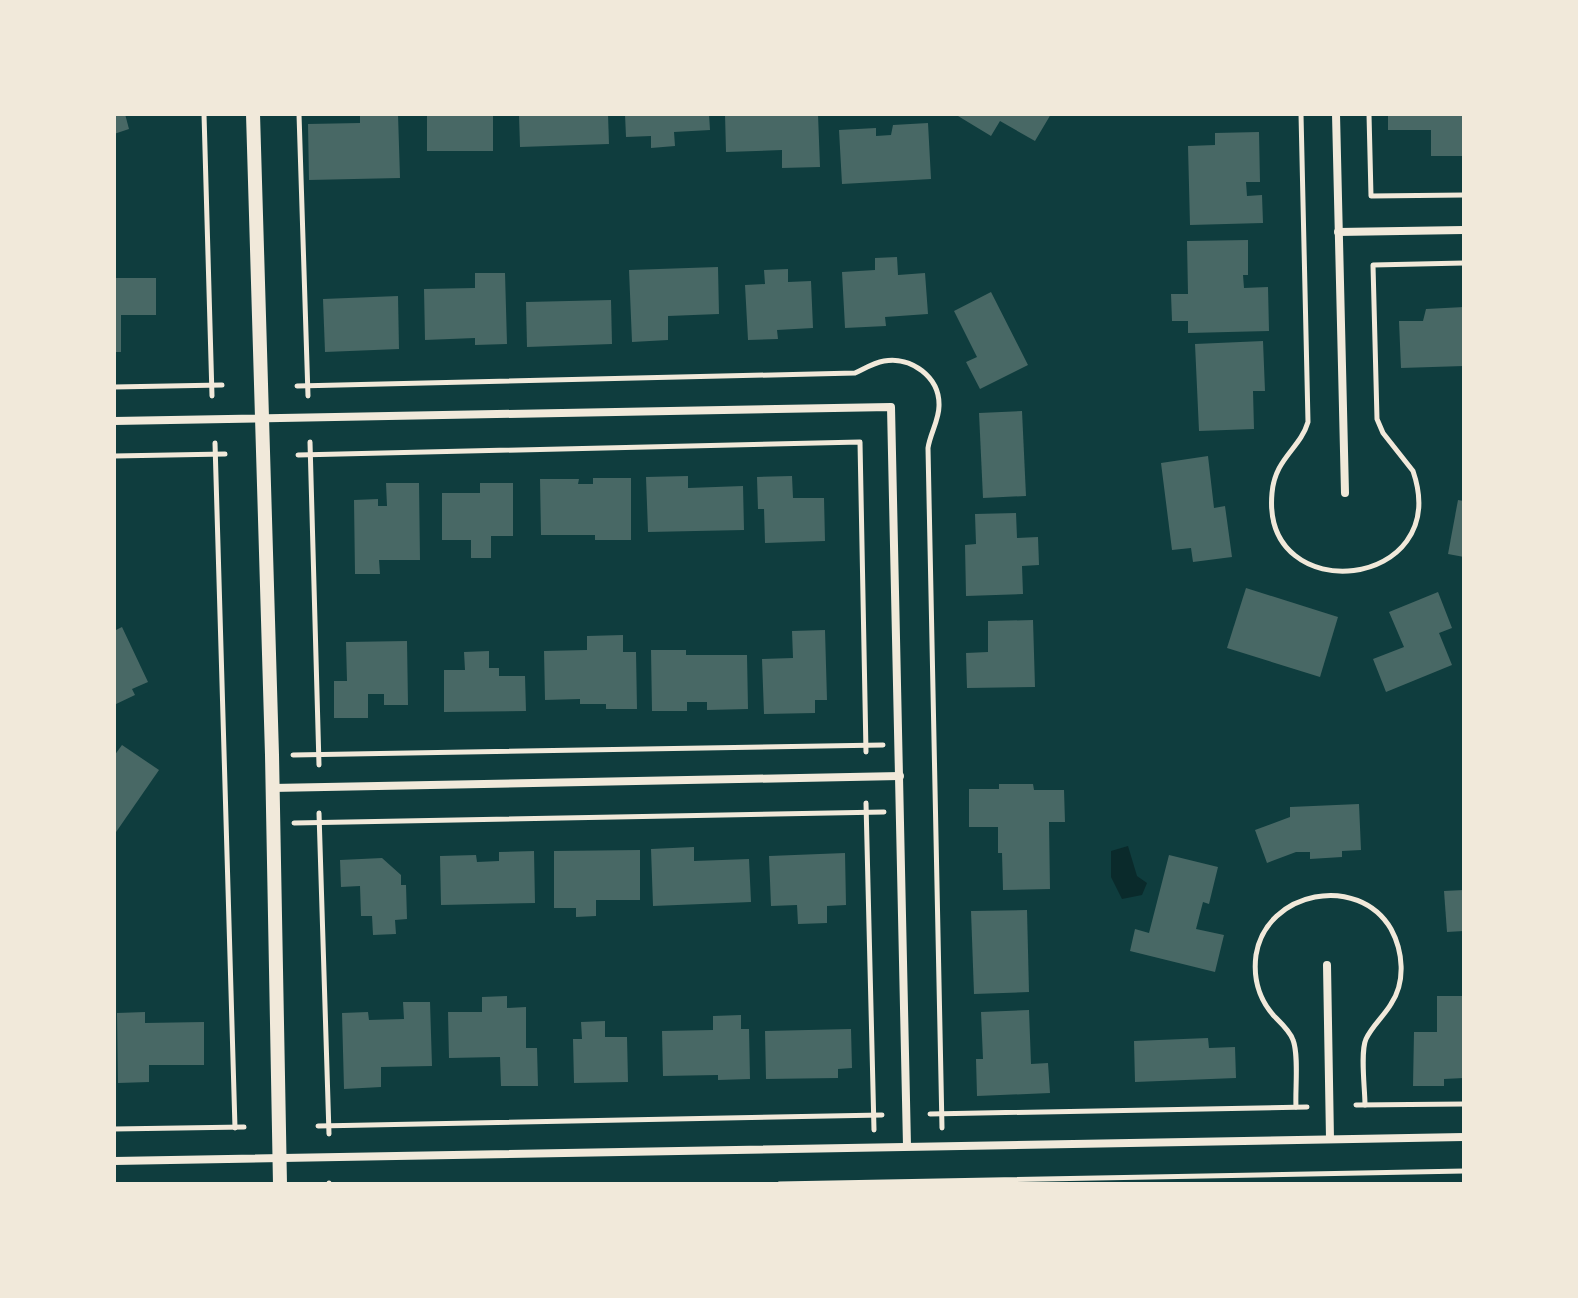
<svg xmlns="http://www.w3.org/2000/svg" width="1578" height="1298" font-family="Ubuntu,sans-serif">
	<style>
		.water { fill: #0a2a2b }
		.building { fill: #486865 }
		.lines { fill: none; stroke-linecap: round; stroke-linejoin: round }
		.path { stroke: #f1e9da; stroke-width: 5 }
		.minor { stroke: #f1e9da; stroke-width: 8 }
		.tertiary { stroke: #f1e9da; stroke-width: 14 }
	</style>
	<rect width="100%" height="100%" fill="#0f3d3e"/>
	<polygon class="water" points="1128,846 1137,876 1147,883 1142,895 1122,899 1111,877 1111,851"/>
	<g class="building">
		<polygon points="114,114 125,114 129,129 114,134"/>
		<polygon points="360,114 398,114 400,178 309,180 308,124 360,123"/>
		<rect x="427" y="114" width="66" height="37"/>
		<polygon points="519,114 608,114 609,144 520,147"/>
		<polygon points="625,114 709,114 710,130 674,132 675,146 651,148 651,136 626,137"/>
		<polygon points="725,114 818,114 820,167 782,168 782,150 726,152"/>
		<polygon points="960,114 1051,114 1035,141 1000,121 991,136 958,116"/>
		<polygon points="1388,114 1464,114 1464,156 1431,156 1431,130 1388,130"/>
		<polygon points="928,123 931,179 842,184 839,130 876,128 876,136 891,135 893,125"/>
		<polygon points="1259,132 1260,182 1246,182 1247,196 1262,195 1263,223 1190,225 1188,146 1215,145 1215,133"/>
		<polygon points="1248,240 1248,275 1243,275 1244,288 1268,287 1269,331 1188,333 1188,321 1172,321 1171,294 1188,294 1187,241"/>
		<polygon points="897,257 898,275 925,273 928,314 885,317 886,326 845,328 842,272 875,270 875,258"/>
		<polygon points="718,267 719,314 668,316 668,340 632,342 629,270"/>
		<polygon points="788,269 788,282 811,281 813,328 777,330 778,339 748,340 745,285 765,284 764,270"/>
		<polygon points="475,273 505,273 507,344 475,345 475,338 425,340 424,289 475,288"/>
		<polygon points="114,278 156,278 156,315 121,315 121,352 114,352"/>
		<polygon points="991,292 1028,365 980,389 966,362 977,357 954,311"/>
		<polygon points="398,296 399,349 325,352 323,299"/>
		<polygon points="611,300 612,344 527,347 526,302"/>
		<polygon points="1464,307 1464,366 1401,368 1399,321 1423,321 1426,309"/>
		<polygon points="1263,341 1265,391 1253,391 1254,429 1199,431 1195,344"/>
		<polygon points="1022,411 1026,496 983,498 979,413"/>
		<polygon points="1208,456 1214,508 1225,506 1232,557 1193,562 1191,548 1172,550 1161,463"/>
		<polygon points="688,476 688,488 743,486 744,530 648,532 646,477"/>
		<polygon points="792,476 793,498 824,498 825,541 765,543 764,509 758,509 757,477"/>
		<polygon points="593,478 631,478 631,540 595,540 595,535 541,535 540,479 579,479 578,484 593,484"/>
		<polygon points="386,483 419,483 420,560 379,560 380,574 355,574 354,500 378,499 378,506 387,506"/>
		<polygon points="480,483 513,483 513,536 491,536 491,558 471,558 471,540 442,540 442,493 480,493"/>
		<polygon points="1458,500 1464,501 1464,557 1448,554"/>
		<polygon points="1016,513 1017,538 1038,537 1039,565 1022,566 1023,594 966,596 965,545 976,544 975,514"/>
		<polygon points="1246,588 1338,617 1320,677 1227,648"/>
		<polygon points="1438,592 1452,628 1439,633 1452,665 1386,692 1373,659 1404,647 1389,612"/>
		<polygon points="1033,620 1035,687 967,688 966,653 988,652 988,621"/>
		<polygon points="122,627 148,682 132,689 135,695 114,705 114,631"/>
		<polygon points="825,630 827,700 815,700 815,713 764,714 762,659 793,658 792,631"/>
		<polygon points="623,635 623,652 636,652 637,709 606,709 606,704 580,704 580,699 545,700 544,651 587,650 587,636"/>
		<polygon points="407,641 408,705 384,705 384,694 368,694 368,718 334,718 334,681 347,681 346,642"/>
		<polygon points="651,650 686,650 686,655 747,655 748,709 707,710 707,702 687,702 687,711 652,711"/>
		<polygon points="489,651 489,668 499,668 499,676 525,676 526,711 444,712 444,670 465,670 464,652"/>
		<polygon points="122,745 159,770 114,835 114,756"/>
		<polygon points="999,784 1033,784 1034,790 1064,790 1065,822 1049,822 1050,889 1003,890 1002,853 998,853 998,827 969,827 969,789 999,789"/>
		<polygon points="1359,804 1361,850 1342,851 1342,857 1310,859 1310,852 1296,852 1267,863 1255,830 1290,817 1290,807"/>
		<polygon points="694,847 694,861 749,859 751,902 653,906 651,849"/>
		<polygon points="640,850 640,900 596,900 596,916 576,917 576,908 554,908 554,851"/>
		<polygon points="534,851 535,903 441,905 440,856 476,855 477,862 499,861 499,852"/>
		<polygon points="845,853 846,905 827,906 827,923 798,924 797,905 771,906 769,856"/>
		<polygon points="1169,855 1218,867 1209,904 1203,902 1196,929 1224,935 1215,972 1130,951 1135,929 1149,933"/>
		<polygon points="382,858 401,875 401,885 406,885 407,919 395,920 396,934 373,935 372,916 361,916 360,886 341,887 340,860"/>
		<polygon points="1464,890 1464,931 1447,932 1444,891"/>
		<polygon points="1027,910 1029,992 974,994 971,911"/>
		<polygon points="507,996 507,1008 526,1007 526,1048 537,1048 538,1086 501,1086 500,1057 449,1058 448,1012 482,1012 482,997"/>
		<polygon points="1437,996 1464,996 1464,1078 1444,1079 1444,1086 1413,1086 1414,1032 1437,1032"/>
		<polygon points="403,1002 430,1002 432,1066 381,1067 381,1087 344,1089 342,1013 368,1012 369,1020 404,1019"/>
		<polygon points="1029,1010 1031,1064 1048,1063 1050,1093 977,1096 976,1059 983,1059 981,1012"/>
		<polygon points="145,1012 145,1023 204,1022 204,1065 149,1065 149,1082 118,1083 117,1013"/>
		<polygon points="741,1015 741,1029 749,1029 750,1079 718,1080 718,1075 663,1076 662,1031 713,1030 713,1016"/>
		<polygon points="605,1021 605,1037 627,1037 628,1082 574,1083 573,1039 582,1039 581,1022"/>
		<polygon points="851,1029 852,1068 838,1069 838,1078 766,1079 765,1031"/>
		<polygon points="1208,1038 1209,1048 1235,1047 1236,1078 1135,1082 1134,1041"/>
	</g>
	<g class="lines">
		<g class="path">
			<polyline points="204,114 212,396"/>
			<polyline points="299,114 308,396"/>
			<path d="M1301,114L1308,422C1300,449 1275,458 1272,493C1261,610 1454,590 1413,471L1383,433L1377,419L1373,265L1464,263"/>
			<polyline points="1369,114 1371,196 1464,195"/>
			<path d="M297,386L855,373C864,369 873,363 884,361C911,356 940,377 939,406C939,420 930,434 928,448L942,1128"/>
			<polyline points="114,387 222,385"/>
			<polyline points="310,442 319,765"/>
			<polyline points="215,443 235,1128"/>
			<polyline points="298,455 860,442 866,752"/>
			<polyline points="114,456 225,454"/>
			<polyline points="293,755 883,745"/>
			<polyline points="866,803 874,1130"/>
			<polyline points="319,813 329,1134"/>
			<polyline points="294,823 884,812"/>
			<polyline points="1356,1105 1464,1104"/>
			<path d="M1296,1107C1295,1090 1299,1055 1293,1040C1290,1031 1281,1023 1274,1016C1259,999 1253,978 1256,955C1266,891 1358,873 1391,929C1403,951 1406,982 1391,1004C1384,1016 1372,1026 1366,1039C1360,1052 1365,1089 1365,1105"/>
			<polyline points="930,1114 1307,1107"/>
			<polyline points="318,1126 882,1115"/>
			<polyline points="114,1129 244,1127"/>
			<polyline points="329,1184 329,1183"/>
			<polyline points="779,1184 1464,1171"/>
		</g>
		<g class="minor">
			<polyline points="1336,114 1345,493"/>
			<polyline points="1338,232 1464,230"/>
			<polyline points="114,421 891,407 907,1146"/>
			<polyline points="272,788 900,776"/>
			<polyline points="1327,965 1330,1139"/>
			<polyline points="114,1161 1464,1137"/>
		</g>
		<polyline class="tertiary" points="253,114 272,755 280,1184"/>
	</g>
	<rect width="1578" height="1298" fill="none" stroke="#f1e9da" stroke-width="232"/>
</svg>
